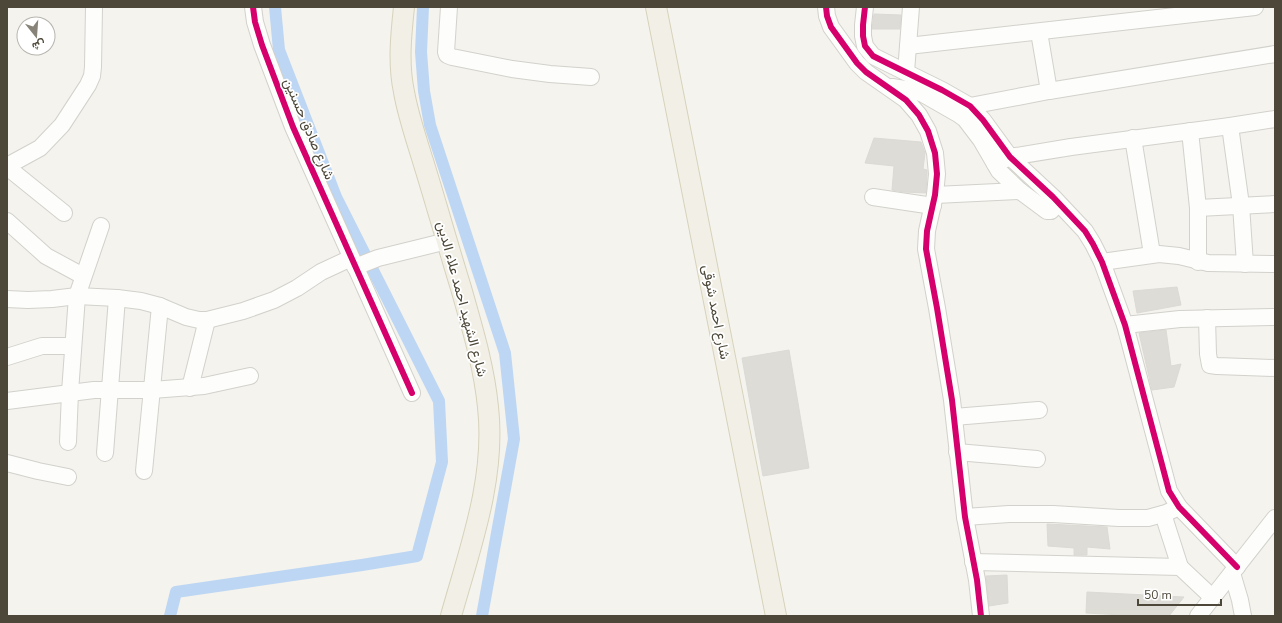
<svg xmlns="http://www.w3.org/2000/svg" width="1282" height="623" font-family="'Nunito Sans',Vazirmatn,sans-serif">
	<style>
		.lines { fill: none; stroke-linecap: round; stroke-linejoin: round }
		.canal { stroke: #bdd6f3; stroke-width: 12 }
		.building { fill: #dedcd6; stroke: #dcdad4 }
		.minor-casing { stroke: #d2d1cb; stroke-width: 18 }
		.major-casing { stroke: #d7d2bb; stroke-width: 22 }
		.minor { stroke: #fdfdfc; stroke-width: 16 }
		.major { stroke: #f2f0e6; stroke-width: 20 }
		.cycleway-casing { stroke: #fff; stroke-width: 8 }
		.cycleway { stroke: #d6006c; stroke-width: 6 }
		.labels { text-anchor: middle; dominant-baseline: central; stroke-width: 3.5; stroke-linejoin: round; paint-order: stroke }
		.street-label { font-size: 14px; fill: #4c4738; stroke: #fff }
	</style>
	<rect width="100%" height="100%" fill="#f4f3ee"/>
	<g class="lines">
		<g class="canal">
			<polyline points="423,7 421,52 424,91 430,125 505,353 514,439 482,616"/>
			<polyline points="170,616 176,592 362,565 417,556 442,462 439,401 336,197 279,50 275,7"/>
		</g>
	</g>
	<g class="building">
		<polygon points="874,14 901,15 900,29 872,29"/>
		<polygon points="874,138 921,142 925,153 923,169 927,170 927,174 926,193 904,192 892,190 894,166 865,163"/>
		<polygon points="1177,287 1181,305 1137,313 1133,291"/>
		<polygon points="1166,330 1171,366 1181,364 1174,387 1152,390 1139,333"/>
		<polygon points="789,350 809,468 763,476 742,358"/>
		<polygon points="1047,524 1107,527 1110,549 1087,547 1087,555 1074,555 1074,548 1048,546"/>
		<polygon points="1007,575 1008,603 989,606 986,576"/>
		<polygon points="1087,592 1184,597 1169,616 1141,616 1086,613"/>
	</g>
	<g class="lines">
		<g class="minor-casing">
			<g id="minor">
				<polyline points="253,7 255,22 262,45 293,127 412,393"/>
				<polyline points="449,7 446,52 447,55 452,57 512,69 550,74 591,77"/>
				<polyline points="826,7 827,16 831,27 857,63 866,72 906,100 919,115 928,131 935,153 937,174 935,195 927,231 926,249 937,308 952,400 965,517 977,580 981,616"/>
				<polyline points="865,7 863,25 863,36 865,46 873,56 887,63 942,90 970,106 983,120 1010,157 1053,197 1085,231 1093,244 1102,262 1125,325 1169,491 1179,507 1237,567"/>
				<polyline points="1039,32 1049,91"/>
				<polyline points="908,46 1255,7"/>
				<polyline points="906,72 911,7"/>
				<polyline points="892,87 911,90 923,94 958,114 965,119 981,140 999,171 1020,191 1047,211 1051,211 1058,203"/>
				<polyline points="970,106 1049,91 1275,54"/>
				<polyline points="1230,126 1241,205 1245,264"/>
				<polyline points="1190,131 1198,208 1198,262"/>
				<polyline points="1133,138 1152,254"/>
				<polyline points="995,164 1010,157 1071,147 1230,126 1275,119"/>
				<polyline points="7,166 40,148 62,125 88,85 92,76 93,67 94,7"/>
				<polyline points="7,167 64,213"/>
				<polyline points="935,195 1020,191"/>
				<polyline points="873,197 933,206"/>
				<polyline points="1198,208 1275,204"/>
				<polyline points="7,221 46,256 83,276"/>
				<polyline points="1102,262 1159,254 1179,256 1208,263 1275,264"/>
				<polyline points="355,267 378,258 447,241"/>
				<polyline points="7,299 28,300 52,299 77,296 117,298 141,301 160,306 186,317 199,320 207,320 243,311 274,300 297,288 321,272 351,258"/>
				<polyline points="1207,318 1208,354 1210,365 1217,366 1275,368"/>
				<polyline points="1125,325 1180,319 1275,317"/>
				<polyline points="7,357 42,346 73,346"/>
				<polyline points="190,388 207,320"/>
				<polyline points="7,401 94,390 152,390 204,386 250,376"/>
				<polyline points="954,417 1039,410"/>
				<polyline points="68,442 70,392 77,296 101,226"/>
				<polyline points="957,452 1037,459"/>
				<polyline points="105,453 117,298"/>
				<polyline points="7,463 38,471 68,477"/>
				<polyline points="144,471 160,306"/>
				<polyline points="1163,514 1180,567"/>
				<polyline points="965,517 1009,514 1053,514 1119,518 1148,518 1166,513 1179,507"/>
				<polyline points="973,562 1180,567 1212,597"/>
				<polyline points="1232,573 1240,600 1243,616"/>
				<polyline points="1198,616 1275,518"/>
			</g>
		</g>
		<g class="major-casing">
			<g id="major">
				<path d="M404,7C401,35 398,64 404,92C408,115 416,138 423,161C436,203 448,246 461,288C472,327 484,366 488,407C496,478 470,548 451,616"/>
				<polyline points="656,7 776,616"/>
			</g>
		</g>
		<use href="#minor" class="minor"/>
		<use href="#major" class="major"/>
		<g class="cycleway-casing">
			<g id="cycleway">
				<polyline points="253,7 255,22 262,45 293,127 412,393"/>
				<polyline points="826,7 827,16 831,27 857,63 866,72 906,100 919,115 928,131 935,153 937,174 935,195 927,231 926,249 937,308 952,400 965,517 977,580 981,616"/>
				<polyline points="865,7 863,25 863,36 865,46 873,56 887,63 942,90 970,106 983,120 1010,157 1053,197 1085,231 1093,244 1102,262 1125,325 1169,491 1179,507 1237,567"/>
			</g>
		</g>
		<use href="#cycleway" class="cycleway"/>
	</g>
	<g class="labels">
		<g class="street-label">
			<text transform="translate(309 129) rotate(67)">شارع صادق حسنين</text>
			<text transform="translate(462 299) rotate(75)">شارع الشهيد احمد علاء الدين</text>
			<text transform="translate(716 312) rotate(79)">شارع احمد شوقى</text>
		</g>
	</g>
	<rect width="1282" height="623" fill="none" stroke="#4c4738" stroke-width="16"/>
	<g transform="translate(36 36) rotate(163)"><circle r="19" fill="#ffffff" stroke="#b7b5af"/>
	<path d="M0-3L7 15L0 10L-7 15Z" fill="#878378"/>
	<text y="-6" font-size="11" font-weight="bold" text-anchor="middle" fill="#4c4738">ش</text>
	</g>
	<path d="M1138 599v6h83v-6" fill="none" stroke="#4c4738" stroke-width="2"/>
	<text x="1144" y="599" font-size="12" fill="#4c4738" stroke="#ffffff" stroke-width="3" paint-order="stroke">50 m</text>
</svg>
